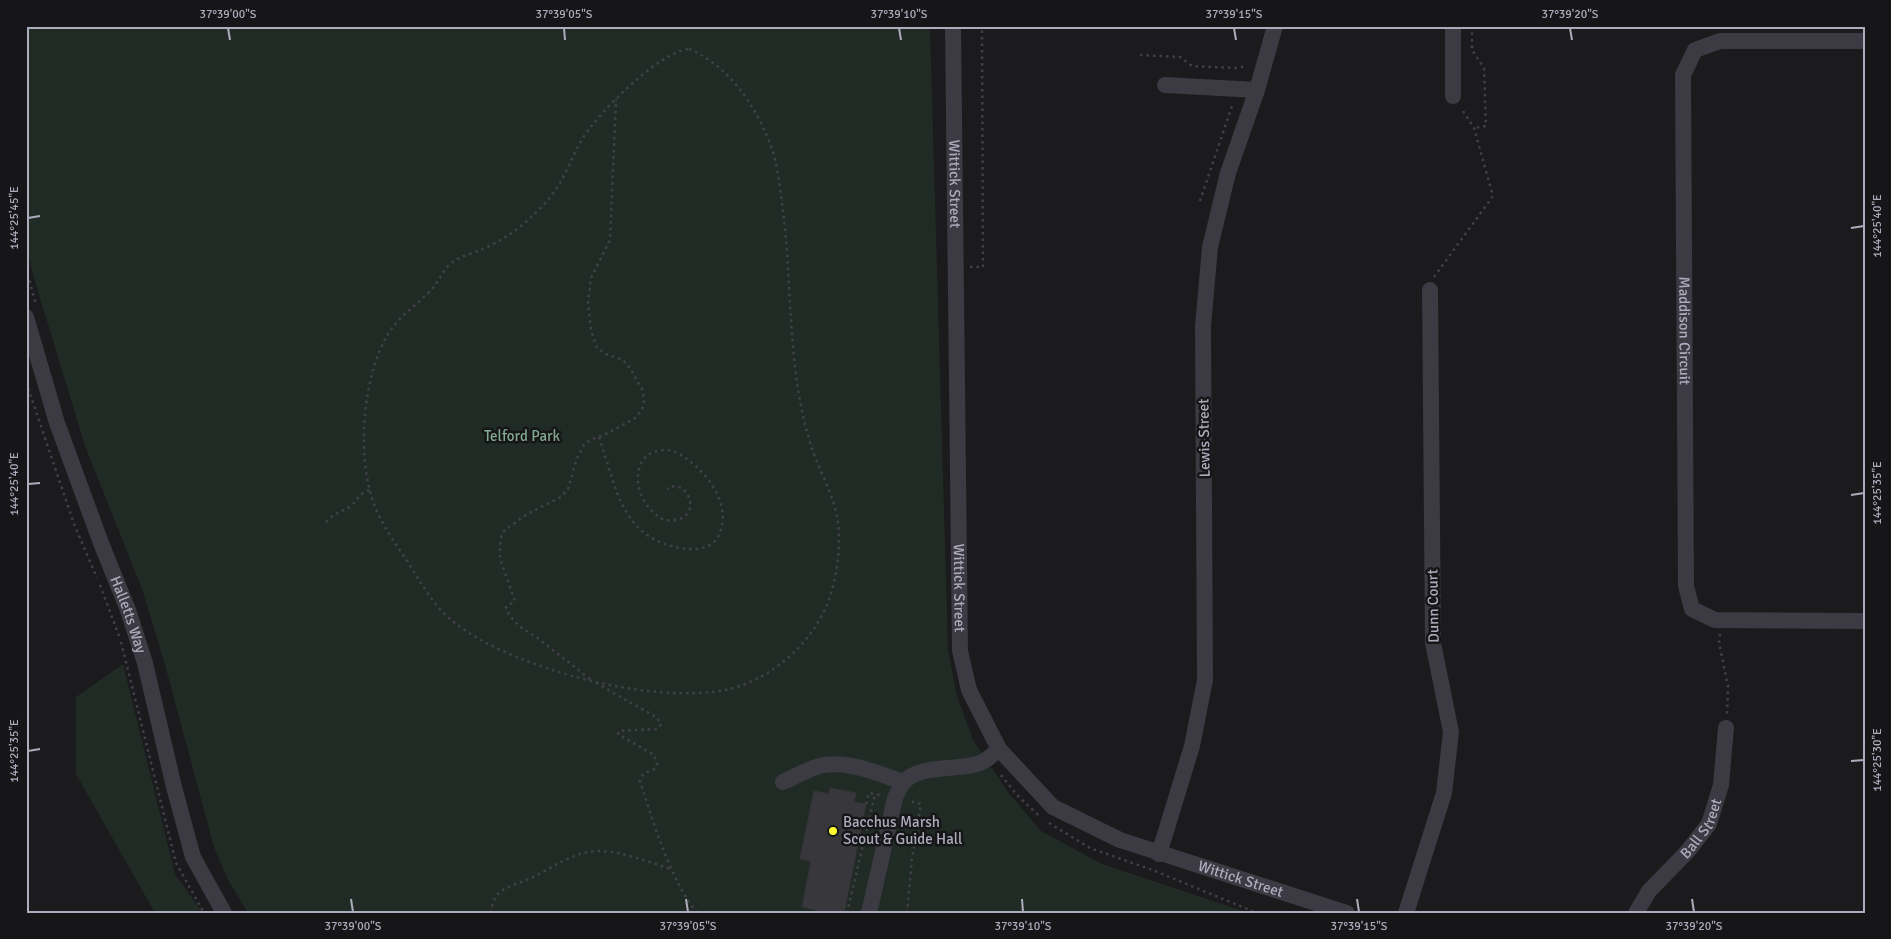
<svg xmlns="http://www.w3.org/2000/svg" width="1891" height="939" font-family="Signika,sans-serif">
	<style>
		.green { fill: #212b25 }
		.building { fill: #38373b; stroke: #353438 }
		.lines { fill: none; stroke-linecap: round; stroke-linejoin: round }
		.path { stroke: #414049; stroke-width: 2.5; stroke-dasharray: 2.5 4; stroke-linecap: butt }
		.minor { stroke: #3c3a42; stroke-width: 16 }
		.ticks { fill: none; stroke: #acacbd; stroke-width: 2 }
		.poi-dot { fill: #fefc30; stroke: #161517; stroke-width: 2 }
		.labels { text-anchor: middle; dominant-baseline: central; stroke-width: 5; stroke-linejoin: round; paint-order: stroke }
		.street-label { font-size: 15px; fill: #acacbd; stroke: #161517 }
		.park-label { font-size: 15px; fill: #82a991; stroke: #161517 }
		.poi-label { font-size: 15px; fill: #acacbd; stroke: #161517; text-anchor: start }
		.neatline { fill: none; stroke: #acacbd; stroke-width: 2 }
		.ticks-label { font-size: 12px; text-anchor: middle; fill: #acacbd }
	</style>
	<rect width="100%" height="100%" fill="#1b1a1c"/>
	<g class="green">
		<polygon points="26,26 930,26 948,649 957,696 973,740 1008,792 1041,831 1102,864 1249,913 248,913 227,878 214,847 165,665 142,589 85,446 33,275 26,245"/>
		<polygon points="123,664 175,874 203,913 155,913 76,774 76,697"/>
	</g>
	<polygon class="building" points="830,788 856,793 854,802 866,804 844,913 830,913 802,907 811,861 800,859 814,791 829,794"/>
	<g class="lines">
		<g class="path">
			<polyline points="1472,26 1472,50 1484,68 1486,126 1474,128"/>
			<path d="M689,49C730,66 758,109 772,149C779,171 781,196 784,219C792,293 788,367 809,439C819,475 840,500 839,540C839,565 833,596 821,617C803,650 770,678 733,688C661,708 513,669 455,623C435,608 424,588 411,567C397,545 380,524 372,498C357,452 363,376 388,334C399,316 417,305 431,290C439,282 443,268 453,262C462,255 475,253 485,248C510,237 530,220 548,200C565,180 570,159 583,138C599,112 659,52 689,49Z"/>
			<polyline points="1140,55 1180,57 1192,66 1237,68 1247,66"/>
			<polyline points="1200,201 1233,103"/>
			<polyline points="970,267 983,267 982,26"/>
			<polyline points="26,268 36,305"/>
			<polyline points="1434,277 1493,196 1474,128 1461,108"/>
			<polyline points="26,382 74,524 97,578"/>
			<path d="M599,437C617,489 621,542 688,549C699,550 713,547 718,537C733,507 710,476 687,459C680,454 672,449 663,450C634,452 632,485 647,505C651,511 657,516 664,520C708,525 688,474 667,489"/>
			<path d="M326,522C336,511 341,513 351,506C358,500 359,493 370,490"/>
			<polyline points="100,585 119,636"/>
			<polyline points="1720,634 1719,643 1728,686 1727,715"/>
			<polyline points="121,642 176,863 204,913"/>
			<polyline points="590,679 536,637 519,626 509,615 506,607 515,601 500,558 500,546 502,534 505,530 527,514 561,497 568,489 577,458 584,445 590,440 604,435 634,419 641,411 644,405 643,391 630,368 623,360 606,354 597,348 591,330 588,303 591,278 610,240 616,99"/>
			<path d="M596,683L656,717L661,724L659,728L656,729L619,731L618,734L654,755L657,764L655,769L643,774L640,781C651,816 673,888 698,913"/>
			<polyline points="1001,775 1017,795 1038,815"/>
			<polyline points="866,804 869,793 880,795"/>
			<polyline points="1049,823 1090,848 1155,871 1257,913"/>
			<path d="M491,913C492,905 494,897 500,892C509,885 521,883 531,878C554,867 575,850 602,851C626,853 650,862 673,870"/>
			<polyline points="847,913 875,794"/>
			<polyline points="907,913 912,859 921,804 910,801"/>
		</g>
		<g class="minor">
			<path id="s1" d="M953,26L960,651L969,690L999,749L1053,807L1120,840L1347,913"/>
			<polyline points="1453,26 1453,96"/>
			<path id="s2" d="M1865,41H1720L1695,50L1683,75L1686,586L1692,609L1715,620L1865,621"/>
			<polyline points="1165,85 1257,90"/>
			<path id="s3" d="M26,317L57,423L101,543L128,610L145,663L174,787L193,857L224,913"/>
			<path d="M783,782C794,777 805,771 816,767C843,758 877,773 903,782"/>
			<polyline points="1159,854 1192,746 1205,680 1203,326 1210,247 1228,173 1257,90 1275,26"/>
			<path d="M869,913L895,798C898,792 900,785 905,781C921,764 959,771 980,763C988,760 993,754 999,749"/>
			<polyline points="1406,913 1444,793 1451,732 1433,643 1430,290"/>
			<path id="s4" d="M1636,913L1649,891L1687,852L1709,824L1721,785L1726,728"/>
		</g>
	</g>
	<path class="ticks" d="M228,28L230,40M564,28L565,40M899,28L901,40M1234,28L1236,40M1570,28L1572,40M28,218L40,216M1851,228L1864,226M28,484L40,483M1851,495L1864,493M28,751L40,749M1851,761L1864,760M351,899L353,912M686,899L688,912M1022,899L1023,912M1357,899L1359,912M1692,899L1694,912"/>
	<circle class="poi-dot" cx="833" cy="831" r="5"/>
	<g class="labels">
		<g class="street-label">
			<text stroke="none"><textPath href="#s1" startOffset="158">Wittick Street</textPath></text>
			<text stroke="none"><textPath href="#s2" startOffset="455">Maddison Circuit</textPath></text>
			<text transform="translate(1204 438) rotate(-91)">Lewis Street</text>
			<text stroke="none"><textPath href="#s1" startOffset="562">Wittick Street</textPath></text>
			<text transform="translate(1433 606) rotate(-91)">Dunn Court</text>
			<text stroke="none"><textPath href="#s3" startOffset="315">Halletts Way</textPath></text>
			<text stroke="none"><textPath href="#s4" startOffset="108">Ball Street</textPath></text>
			<text stroke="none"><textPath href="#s1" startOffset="1012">Wittick Street</textPath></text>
		</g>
		<g class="park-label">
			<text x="522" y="436">Telford Park</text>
		</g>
		<g class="poi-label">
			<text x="843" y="822">Bacchus Marsh<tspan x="843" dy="17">Scout &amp; Guide Hall</tspan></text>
		</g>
	</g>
	<rect width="1891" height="939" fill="none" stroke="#161517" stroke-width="55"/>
	<rect x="28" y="28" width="1836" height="884" class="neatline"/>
	<g class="ticks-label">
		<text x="228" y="18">37°39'00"S</text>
		<text x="564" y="18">37°39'05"S</text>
		<text x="899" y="18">37°39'10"S</text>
		<text x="1234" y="18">37°39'15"S</text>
		<text x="1570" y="18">37°39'20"S</text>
		<text transform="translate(14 218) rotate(-90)" y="4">144°25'45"E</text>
		<text transform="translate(1877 226) rotate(-90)" y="4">144°25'40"E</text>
		<text transform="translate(14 484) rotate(-90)" y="4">144°25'40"E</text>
		<text transform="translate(1877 493) rotate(-90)" y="4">144°25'35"E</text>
		<text transform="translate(14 751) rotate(-90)" y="4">144°25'35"E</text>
		<text transform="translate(1877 760) rotate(-90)" y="4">144°25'30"E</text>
		<text x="353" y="930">37°39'00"S</text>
		<text x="688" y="930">37°39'05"S</text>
		<text x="1023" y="930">37°39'10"S</text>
		<text x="1359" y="930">37°39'15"S</text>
		<text x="1694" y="930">37°39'20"S</text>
	</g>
</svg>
